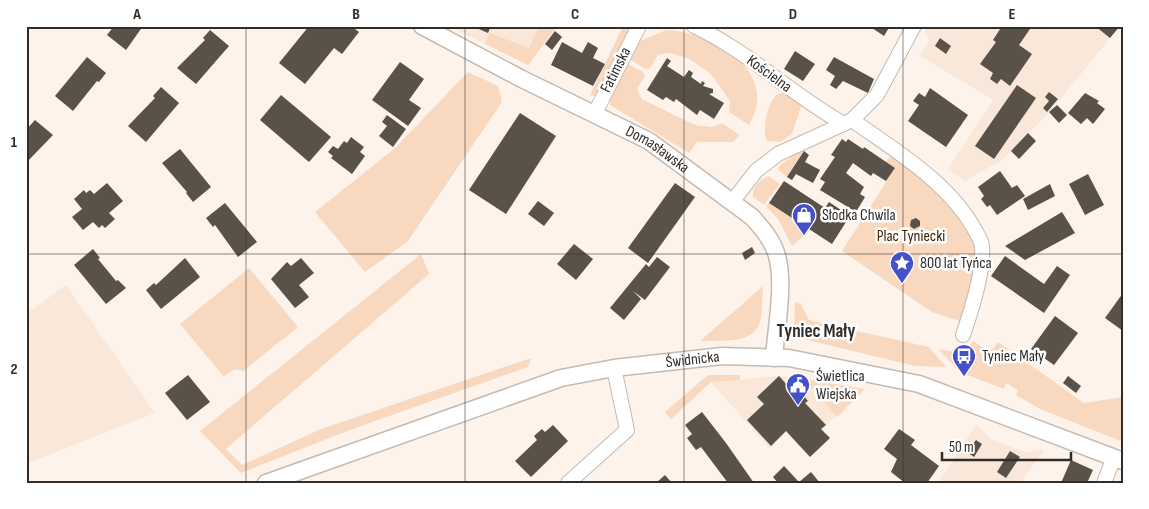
<svg xmlns="http://www.w3.org/2000/svg" width="1149" height="509" font-family="'Sofia Sans Condensed',sans-serif">
	<style>
		.built { fill: #f9e8d9 }
		.green { fill: #f8d9bf }
		.building { fill: #5a5149 }
		.lines { fill: none; stroke-linecap: round; stroke-linejoin: round }
		.minor-casing { stroke: #c4bab1; stroke-width: 16 }
		.tertiary-casing { stroke: #c4bab1; stroke-width: 19 }
		.minor { stroke: #fff; stroke-width: 14 }
		.tertiary { stroke: #fff; stroke-width: 16 }
		.grid { fill: none; stroke: #302c29; stroke-width: 1; stroke-opacity: 0.55 }
		.labels { text-anchor: middle; dominant-baseline: central; stroke-width: 5; stroke-linejoin: round; paint-order: stroke }
		.street-label { font-size: 16px; fill: #302c29; stroke: #fff }
		.poi-label { font-size: 16px; fill: #302c29; stroke: #fff; text-anchor: start }
		.park-label { font-size: 16px; fill: #3f2100; stroke: #fff }
		.quarter-label { font-size: 19px; font-weight: bold; fill: #302c29; stroke: #fff }
		.neatline { fill: none; stroke: #302c29; stroke-width: 2 }
		.grid-label { font-size: 16px; text-anchor: middle; font-weight: bold; fill: #302c29 }
	</style>
	<rect width="100%" height="100%" fill="#fef3ea"/>
	<g class="built">
		<polygon points="449,26 557,26 528,65"/>
		<polygon points="924,26 1120,26 1048,114 1002,160 965,181 948,169 993,100 919,55 929,42"/>
		<polygon points="66,285 155,413 26,464 26,314"/>
		<polygon points="779,376 805,379 865,389 802,448 786,432 769,448 711,382"/>
		<polygon points="976,424 990,439 1024,452 1045,449 1020,483 938,483"/>
	</g>
	<g class="green">
		<polygon points="539,26 557,26 528,65 485,44 490,33 529,48"/>
		<polygon points="623,26 630,26 630,28 595,96 590,95"/>
		<path d="M666,30C713,32 781,71 749,125L729,112L730,101L710,73L689,59L670,53L658,55L650,68L646,69L627,58L640,41Z"/>
		<polygon points="626,63 643,72 645,76 637,89 642,99 695,125 712,127 722,123 740,135 733,142 697,142 689,153 610,105 610,99"/>
		<polygon points="468,72 498,86 502,102 408,241 365,272 315,212 394,149"/>
		<path d="M787,90L794,96L801,107L792,134L780,142L767,141C762,131 767,104 776,95C779,93 783,92 787,90Z"/>
		<polygon points="803,148 805,149 787,177 778,170 780,165"/>
		<path d="M893,154C919,174 975,217 976,253C976,276 967,300 962,322L932,312L842,251L895,168L885,162Z"/>
		<path d="M769,176L780,184L764,205L753,197C752,187 760,179 769,176Z"/>
		<polygon points="769,203 810,230 792,246 778,219 766,206"/>
		<polygon points="421,254 429,274 226,449 242,465 321,429 531,358 528,367 347,431 241,473 200,431"/>
		<polygon points="249,268 298,327 243,371 234,369 224,377 180,324"/>
		<path d="M763,286C762,297 763,311 760,322C754,345 718,340 700,341Z"/>
		<polygon points="795,302 801,304 808,319 812,321 929,347 946,367 915,366 803,339 794,327"/>
		<path d="M973,341L987,350L993,349L998,342L1084,403L1123,397V442L1040,409L1016,395L1018,390L1006,383L1004,389L960,372L938,349C952,352 963,354 973,341Z"/>
		<polygon points="708,375 740,375 740,380 711,382 671,419 665,412"/>
		<polygon points="805,379 865,389 837,417"/>
	</g>
	<g class="building">
		<polygon points="114,26 143,26 126,50 107,35"/>
		<polygon points="309,26 351,26 359,32 342,54 334,48 305,84 279,63"/>
		<polygon points="472,26 491,26 488,33"/>
		<polygon points="869,26 890,26 884,36"/>
		<polygon points="1002,26 1032,26 1019,45 1032,54 1010,86 1001,79 997,84 990,79 993,73 980,64 996,42 993,40"/>
		<polygon points="1095,26 1120,26 1110,38"/>
		<polygon points="210,30 229,46 196,84 177,68 205,40 203,38"/>
		<polygon points="555,31 562,37 552,50 545,44"/>
		<polygon points="940,38 951,46 946,54 935,46"/>
		<polygon points="562,42 582,53 588,42 598,48 593,58 605,64 593,86 551,65"/>
		<polygon points="795,51 815,64 803,81 784,69"/>
		<polygon points="87,57 106,73 99,82 97,81 73,111 55,96"/>
		<polygon points="834,57 874,79 868,93 843,81 836,89 830,85 835,76 826,70"/>
		<polygon points="667,58 671,61 667,66 684,77 689,70 693,73 691,77 701,84 702,81 705,83 703,86 713,89 713,93 709,94 724,103 714,119 700,110 697,115 676,99 674,102 666,97 663,100 647,90"/>
		<polygon points="400,62 424,79 409,100 421,108 408,126 372,100"/>
		<polygon points="1017,85 1036,98 994,159 975,146"/>
		<polygon points="161,87 179,103 146,142 128,126 155,98 153,96"/>
		<polygon points="930,88 968,115 946,147 908,121 919,105 913,101 919,93 925,97"/>
		<polygon points="1049,92 1058,99 1047,112 1043,108 1049,101 1045,97"/>
		<polygon points="1085,93 1099,101 1097,103 1105,109 1093,124 1087,118 1081,124 1068,113"/>
		<polygon points="281,95 331,137 309,162 260,120"/>
		<polygon points="1057,105 1067,115 1059,123 1049,112"/>
		<polygon points="520,113 556,136 506,214 469,190"/>
		<polygon points="387,115 406,129 393,147 379,136 387,126 382,122"/>
		<polygon points="35,120 53,135 26,163 26,130"/>
		<polygon points="1028,133 1036,141 1019,159 1011,151"/>
		<polygon points="351,137 364,147 360,152 365,156 352,174 331,158 333,156 328,152 333,146 338,149 344,141 347,143"/>
		<polygon points="842,139 846,142 848,139 863,149 864,147 895,168 886,181 873,173 871,176 853,163 846,173 864,187 860,194 865,197 856,212 820,190 825,182 820,179 835,157 831,155"/>
		<polygon points="180,149 211,187 193,202 186,193 187,192 162,163"/>
		<polygon points="804,151 809,155 805,162 820,170 813,183 796,174 792,180 787,177"/>
		<polygon points="1000,171 1012,188 1017,185 1025,196 997,215 990,205 987,207 981,199 984,196 978,187"/>
		<polygon points="1088,174 1104,205 1085,215 1069,184"/>
		<polygon points="784,181 825,208 829,202 841,210 838,216 846,222 832,244 769,203"/>
		<polygon points="107,183 123,201 109,213 115,219 105,228 102,225 99,228 93,222 83,230 72,217 82,209 74,199 84,190 86,193 90,190 94,194"/>
		<polygon points="675,183 695,197 648,263 628,248"/>
		<polygon points="1050,184 1055,196 1028,210 1023,199"/>
		<polygon points="538,201 554,213 544,226 528,214"/>
		<polygon points="225,203 257,242 238,257 215,225 213,227 206,218"/>
		<polygon points="1062,212 1075,233 1025,260 1005,246"/>
		<polygon points="916,218 920,221 920,226 914,229 910,226 911,220"/>
		<polygon points="574,244 593,259 576,280 557,264"/>
		<polygon points="752,247 755,253 745,260 742,253"/>
		<polygon points="93,249 100,258 98,259 116,281 118,280 126,288 106,304 74,265"/>
		<polygon points="1005,256 1044,284 1057,266 1070,275 1044,313 991,276"/>
		<polygon points="657,257 670,267 645,300 633,291 641,299 624,320 610,308 646,264 649,267"/>
		<polygon points="185,258 200,277 161,309 146,290 154,283 156,285"/>
		<polygon points="301,258 314,273 299,285 309,297 295,308 271,279 287,262 291,266"/>
		<polygon points="1123,293 1123,331 1105,318"/>
		<polygon points="1055,316 1078,333 1054,365 1031,349"/>
		<polygon points="188,375 210,402 187,420 165,393"/>
		<polygon points="779,376 796,395 800,392 808,401 805,403 826,425 821,429 830,438 810,457 786,431 771,446 747,420 764,404 757,397"/>
		<polygon points="1068,376 1081,386 1076,393 1063,383"/>
		<polygon points="702,412 726,443 754,483 728,483 701,447 696,450 687,438 692,434 685,425"/>
		<polygon points="553,425 568,441 531,477 515,461 537,440 534,436 542,429 545,432"/>
		<polygon points="899,429 915,440 911,445 939,466 927,483 905,483 891,472 897,459 884,449"/>
		<polygon points="976,440 982,444 974,457 967,452"/>
		<polygon points="1010,451 1020,457 1006,478 997,472"/>
		<polygon points="1071,460 1093,470 1087,483 1061,483"/>
		<polygon points="784,466 799,482 811,472 820,483 778,483 773,477"/>
		<polygon points="665,475 672,483 656,483"/>
	</g>
	<g class="lines">
		<g class="minor-casing">
			<g id="minor">
				<path d="M694,26C748,51 792,95 844,124"/>
				<polyline points="595,113 639,26"/>
				<path d="M852,120C896,151 950,183 976,232C978,236 982,241 982,246C984,270 971,312 963,335"/>
				<polyline points="732,202 756,171 778,154 852,120 877,95 914,26"/>
				<polyline points="568,483 627,430 614,368"/>
				<polyline points="1104,483 1114,457"/>
			</g>
		</g>
		<g class="tertiary-casing">
			<g id="tertiary">
				<path id="s1" d="M422,26L522,79L649,141L752,217C763,229 773,241 777,256C785,285 776,328 774,358"/>
				<path id="s2" d="M266,483L561,378L614,368L722,356L789,358L919,384L1123,461"/>
			</g>
		</g>
		<use href="#minor" class="minor"/>
		<use href="#tertiary" class="tertiary"/>
	</g>
	<path class="grid" d="M246,26V483M465,26V483M684,26V483M903,26V483M26,254H1123"/>
	<defs>
		<g id="shop-pin" transform="scale(1.25)"><path d="M0 17L-7.5 6A9.5 9.5 0 1 1 7.5 6Z" fill="#4551c6" stroke="#fff"/><path d="M-5-2.5h2.3a2.7 3.5 0 0 1 5.4 0H5L5.5 6h-11ZM-1.5-2.5h3a1.5 2.3 0 0 0-3 0Z" fill="#fff"/></g>
		<g id="sight-pin" transform="scale(1.25)"><path d="M0 17L-7.5 6A9.5 9.5 0 1 1 7.5 6Z" fill="#4551c6" stroke="#fff"/><path d="M0-6L1.8-2.2L6-1.7L2.9 1.2L3.7 5.4L0 3.3L-3.7 5.4L-2.9 1.2L-6-1.7L-1.8-2.2Z" fill="#fff"/></g>
		<g id="bus-pin" transform="scale(1.25)"><path d="M0 17L-7.5 6A9.5 9.5 0 1 1 7.5 6Z" fill="#4551c6" stroke="#fff"/><path d="M-5-6H5V4H4V6H2V4H-2V6H-4V4H-5ZM-3.5-4V0h7V-4ZM-3.5 1.2v1.5H-2V1.2ZM2 1.2v1.5H3.5V1.2Z" fill="#fff"/></g>
		<g id="civic-pin" transform="scale(1.25)"><path d="M0 17L-7.5 6A9.5 9.5 0 1 1 7.5 6Z" fill="#4551c6" stroke="#fff"/><path d="M-.6-6.5H3V-4.5H.6V-3L4-1V1h2V6H-6V1h2V-1L-.6-3ZM-1.2 2.5V6h2.4V2.5Z" fill="#fff"/></g>
	</defs>
	<g fill-rule="evenodd">
		<use href="#shop-pin" x="804" y="215"/>
		<use href="#sight-pin" x="902" y="263"/>
		<use href="#bus-pin" x="964" y="356"/>
		<use href="#civic-pin" x="798" y="385"/>
	</g>
	<g class="labels">
		<g class="street-label">
			<text transform="translate(616 70) rotate(-63)">Fatimska</text>
			<text transform="translate(769 74) rotate(36)">Kościelna</text>
			<text stroke="none"><textPath href="#s1" startOffset="266">Domasławska</textPath></text>
			<text stroke="none"><textPath href="#s2" startOffset="446">Świdnicka</textPath></text>
		</g>
		<g class="poi-label">
			<text x="822" y="215">Słodka Chwila</text>
			<text x="920" y="263">800 lat Tyńca</text>
			<text x="982" y="356">Tyniec Mały</text>
			<text x="816" y="376">Świetlica<tspan x="816" dy="18">Wiejska</tspan></text>
		</g>
		<g class="park-label">
			<text x="911" y="236">Plac Tyniecki</text>
		</g>
		<g class="quarter-label">
			<text x="816" y="331">Tyniec Mały</text>
		</g>
	</g>
	<rect width="1149" height="509" fill="none" stroke="#ffffff" stroke-width="55"/>
	<path d="M942 452v8h129v-8" fill="none" stroke="#302c29" stroke-width="2.5"/>
	<text x="949" y="452" font-size="15" fill="#302c29" stroke="#ffffff" stroke-width="4" paint-order="stroke">50 m</text>
	<rect x="28" y="28" width="1094" height="454" class="neatline"/>
	<g class="grid-label">
		<text x="137" y="19">A</text>
		<text x="356" y="19">B</text>
		<text x="575" y="19">C</text>
		<text x="793" y="19">D</text>
		<text x="1012" y="19">E</text>
		<text x="14" y="147">1</text>
		<text x="14" y="374">2</text>
	</g>
</svg>
